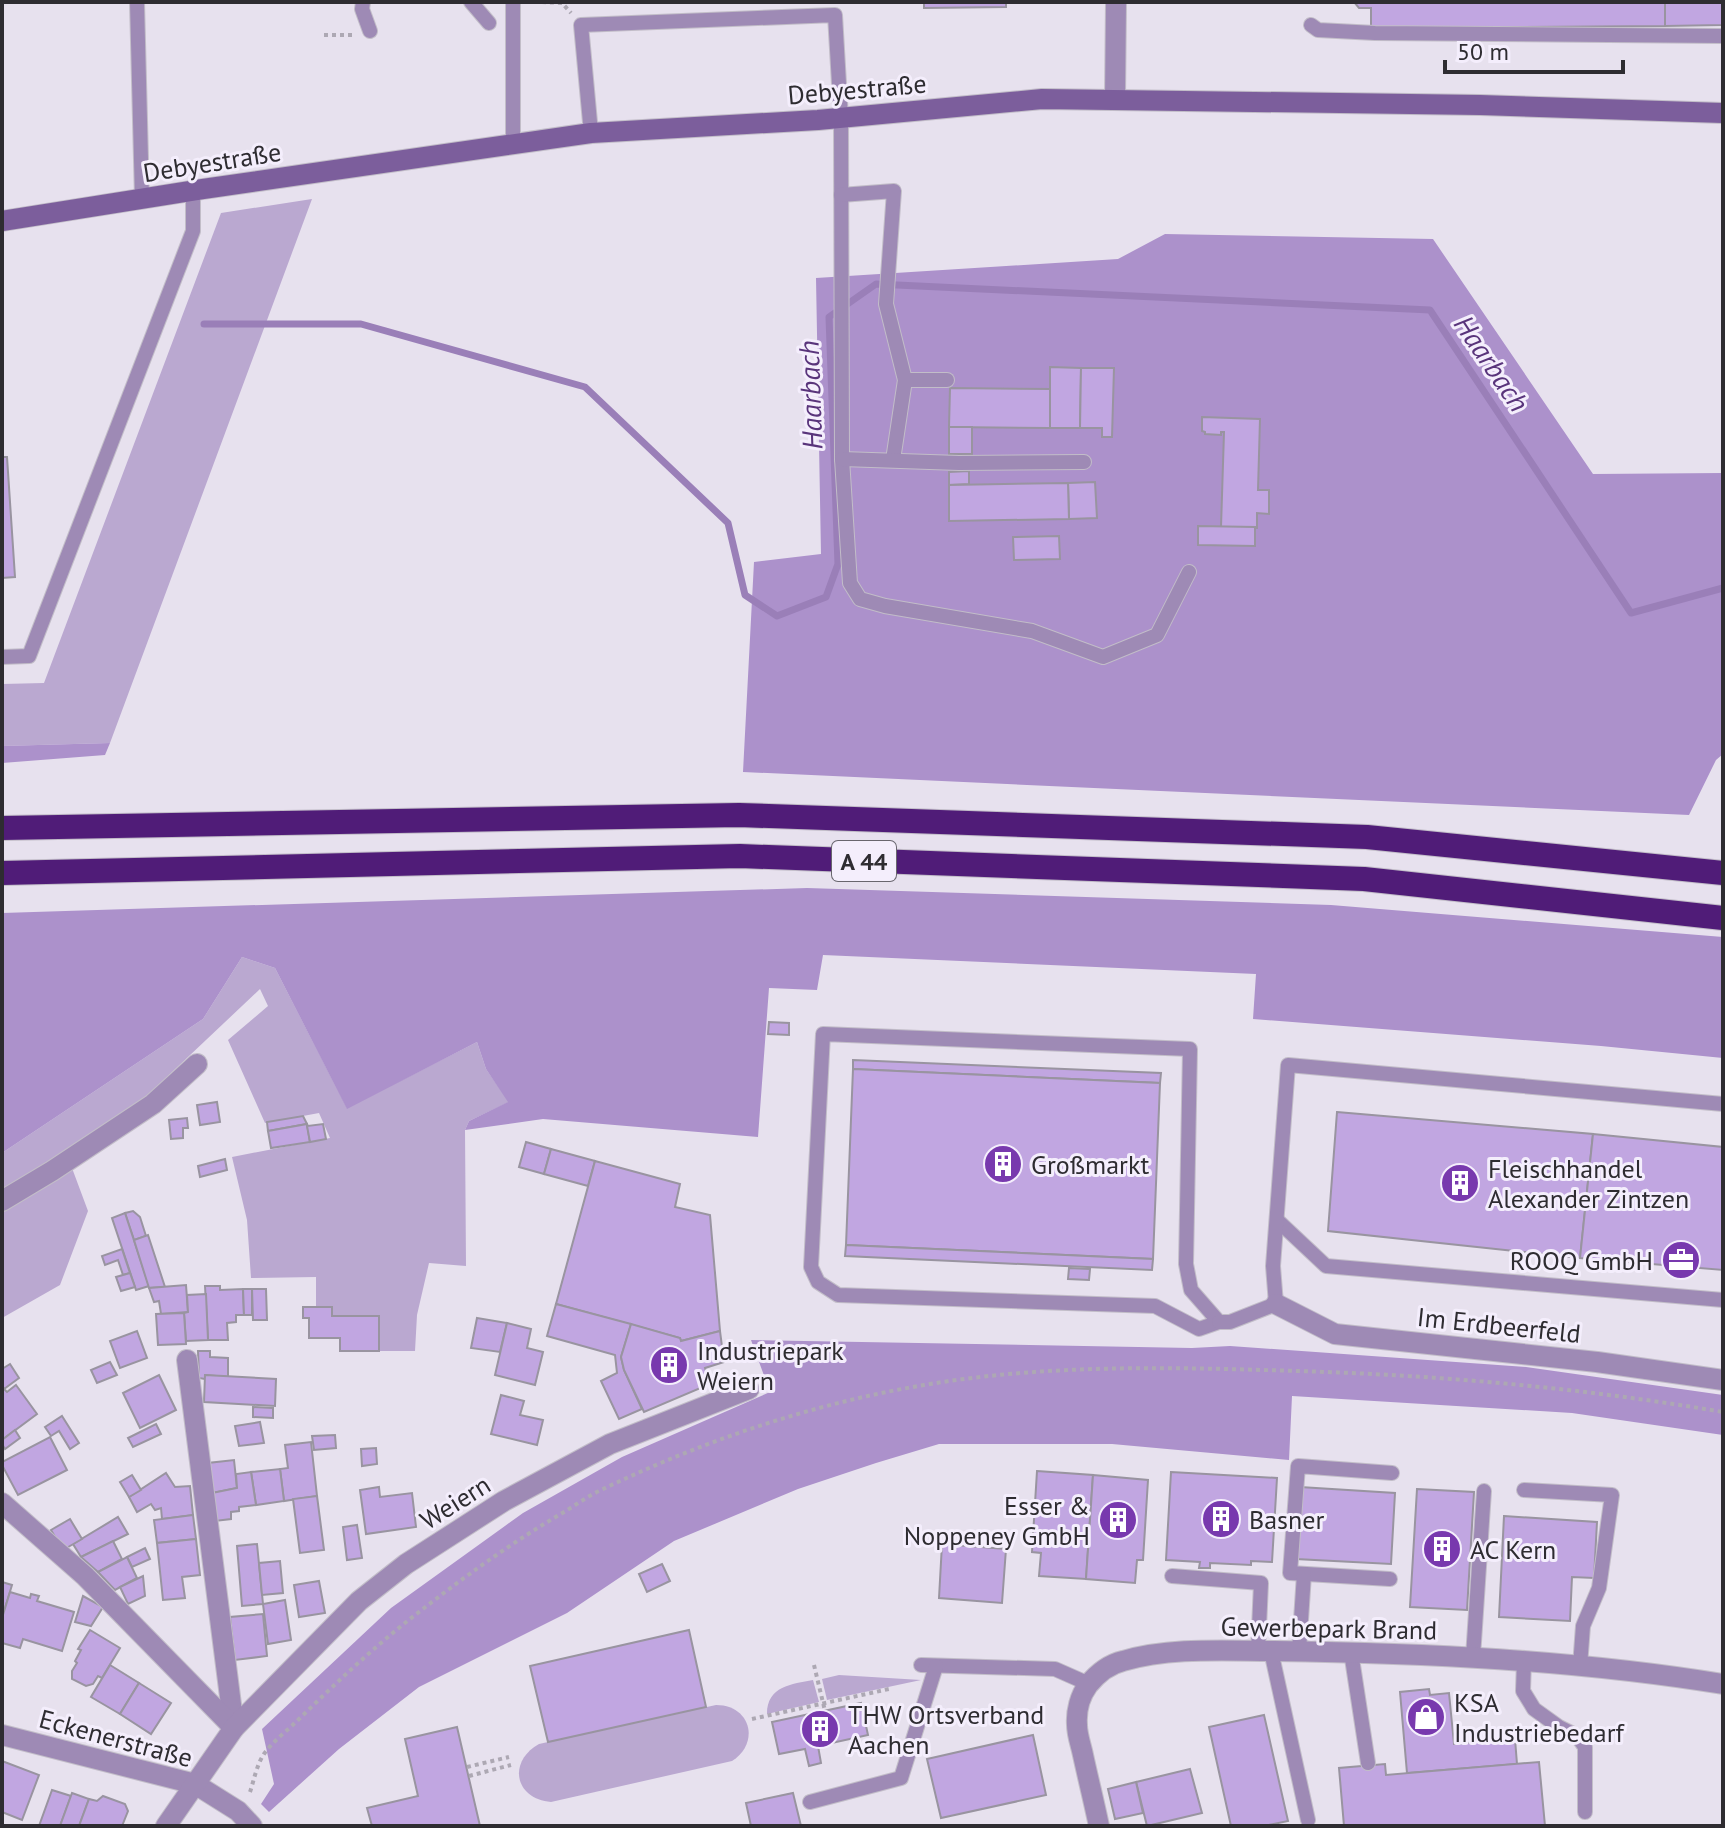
<svg xmlns="http://www.w3.org/2000/svg" width="1725" height="1828" font-family="'PT Sans',sans-serif">
	<style>
		.green { fill: #baa8d0 }
		.forest { fill: #ac91cb }
		.lines { fill: none; stroke-linecap: round; stroke-linejoin: round }
		.stream { stroke: #9a7fb8; stroke-width: 7 }
		.building { fill: #c1a6e1; stroke: #9994a0; stroke-width: 2 }
		.service-casing { stroke: #c2bdc8; stroke-width: 16 }
		.minor-casing { stroke: #c2bdc8; stroke-width: 22 }
		.tertiary-casing { stroke: #c2bdc8; stroke-width: 22 }
		.secondary-casing { stroke: #c2bdc8; stroke-width: 22 }
		.motorway-casing { stroke: #c2bdc8; stroke-width: 26 }
		.path { stroke: #ada8b3; stroke-width: 4; stroke-dasharray: 4 4; stroke-linecap: butt }
		.service { stroke: #9e8ab5; stroke-width: 14 }
		.minor { stroke: #9e8ab5; stroke-width: 20 }
		.tertiary { stroke: #9e8ab5; stroke-width: 20 }
		.secondary { stroke: #7c5e9c; stroke-width: 20 }
		.motorway { stroke: #501c78; stroke-width: 24 }
		.labels { text-anchor: middle; dominant-baseline: central; stroke-width: 6; stroke-linejoin: round; paint-order: stroke }
		.shield { fill: #f4eefc; stroke: #69666e; stroke-width: 2 }
		.shield-label { font-size: 24px; font-weight: bold; fill: #2e2c31 }
		.street-label { font-size: 26px; fill: #2e2c31; stroke: #f4eefc }
		.poi-label { font-size: 26px; fill: #2e2c31; stroke: #f4eefc; text-anchor: start }
		.water-label { font-size: 28px; font-style: italic; fill: #59347b; stroke: #f4eefc }
	</style>
	<rect width="100%" height="100%" fill="#e7e1ee"/>
	<g class="green">
		<polygon points="312,199 110,743 2,746 2,684 44,683 221,213"/>
		<polygon points="242,957 275,968 347,1108 477,1042 486,1069 509,1102 469,1121 465,1130 466,1266 429,1263 417,1315 415,1351 339,1351 340,1316 316,1315 316,1277 251,1278 247,1220 232,1157 330,1138 319,1113 265,1123 228,1040 268,1006 260,989 134,1108 66,1152 88,1211 60,1285 2,1318 2,1153 203,1019"/>
		<polygon points="839,1675 921,1680 827,1700 822,1679"/>
		<path d="M813,1680L819,1702L767,1714C767,1686 792,1684 813,1680Z"/>
		<path d="M716,1705C750,1705 761,1742 732,1761L551,1802C515,1799 507,1762 539,1744Z"/>
	</g>
	<g class="forest">
		<polygon points="1165,234 1433,239 1593,474 1723,473 1723,754 1716,760 1689,815 743,772 754,562 821,554 816,278 1118,259"/>
		<polygon points="110,743 105,755 2,763 2,746"/>
		<polygon points="807,888 1331,905 1723,937 1723,1058 1601,1046 1253,1019 1256,974 823,955 817,990 769,988 758,1137 543,1119 465,1130 469,1121 508,1102 486,1069 477,1042 347,1109 275,968 242,957 203,1019 2,1153 2,913"/>
		<polygon points="751,1340 1192,1348 1230,1346 1526,1367 1723,1395 1723,1435 1572,1413 1292,1396 1289,1460 1112,1444 939,1444 876,1463 798,1489 674,1541 567,1613 419,1687 339,1749 269,1812 261,1804 274,1784 262,1729 391,1608 523,1513 622,1457 770,1392"/>
	</g>
	<g class="lines">
		<polyline class="stream" points="204,324 361,324 585,387 728,523 745,595 777,616 826,597 838,564 829,317 876,284 1430,310 1631,613 1723,588"/>
	</g>
	<g class="building">
		<polygon points="924,2 1006,2 1006,7 924,8"/>
		<polygon points="1665,2 1665,26 1371,28 1371,8 1359,8 1354,2"/>
		<polygon points="1665,2 1723,2 1723,25 1665,26"/>
		<polygon points="1050,367 1081,368 1080,428 1050,428"/>
		<polygon points="1081,368 1114,368 1112,437 1102,437 1102,428 1080,428"/>
		<polygon points="950,388 1050,389 1050,428 949,427"/>
		<polygon points="1202,417 1260,419 1258,490 1269,490 1269,514 1257,513 1257,528 1221,527 1224,432 1221,432 1221,435 1205,434 1205,432 1202,431"/>
		<rect x="949" y="427" width="23" height="27"/>
		<polygon points="2,457 7,457 15,577 2,578"/>
		<polygon points="969,471 969,484 949,485 949,472"/>
		<polygon points="1095,482 1097,518 1069,519 1068,483"/>
		<polygon points="1068,483 1069,519 949,521 949,485"/>
		<polygon points="1198,526 1255,527 1255,546 1198,545"/>
		<polygon points="1059,536 1060,559 1014,560 1013,537"/>
		<polygon points="769,1022 789,1023 789,1035 768,1034"/>
		<polygon points="853,1060 1161,1073 1160,1083 853,1069"/>
		<polygon points="853,1069 1160,1083 1153,1259 846,1245"/>
		<polygon points="217,1102 220,1122 200,1125 197,1105"/>
		<polygon points="1337,1112 1593,1134 1580,1258 1328,1231"/>
		<polygon points="303,1116 307,1124 268,1131 267,1122"/>
		<polygon points="187,1118 188,1128 183,1128 183,1138 171,1139 169,1120"/>
		<polygon points="307,1124 310,1142 271,1148 268,1131"/>
		<polygon points="323,1124 326,1139 310,1142 307,1126"/>
		<polygon points="1593,1134 1723,1147 1723,1270 1580,1258"/>
		<polygon points="526,1142 551,1149 544,1174 519,1167"/>
		<polygon points="551,1149 595,1161 588,1186 544,1174"/>
		<polygon points="225,1159 227,1170 200,1177 198,1166"/>
		<polygon points="595,1161 680,1184 675,1207 710,1215 720,1331 681,1341 680,1338 556,1304"/>
		<polygon points="133,1211 140,1217 146,1236 134,1240 125,1213"/>
		<polygon points="125,1213 149,1286 136,1290 112,1218"/>
		<polygon points="148,1235 165,1287 149,1288 134,1240"/>
		<polygon points="846,1245 1153,1259 1152,1270 845,1256"/>
		<polygon points="122,1249 130,1273 123,1275 118,1260 105,1265 102,1256"/>
		<polygon points="1069,1268 1090,1269 1089,1280 1068,1279"/>
		<polygon points="130,1273 135,1287 121,1291 116,1277"/>
		<polygon points="186,1285 188,1312 161,1314 159,1301 154,1302 149,1288"/>
		<polygon points="205,1286 220,1286 220,1290 243,1289 244,1315 236,1315 236,1322 227,1323 228,1340 208,1340"/>
		<polygon points="243,1289 252,1289 252,1315 244,1315"/>
		<polygon points="252,1289 266,1289 267,1320 253,1320"/>
		<polygon points="206,1294 208,1340 186,1341 184,1313 188,1312 187,1295"/>
		<polygon points="556,1304 631,1324 621,1357 624,1370 642,1409 619,1419 601,1381 617,1373 615,1355 547,1336"/>
		<polygon points="303,1307 332,1307 332,1316 379,1316 379,1351 340,1351 340,1338 309,1338 309,1318 303,1318"/>
		<polygon points="184,1313 186,1344 158,1345 156,1314"/>
		<polygon points="477,1318 507,1323 500,1352 471,1348"/>
		<polygon points="507,1323 531,1329 527,1348 543,1352 535,1385 495,1375"/>
		<polygon points="631,1324 680,1338 681,1341 720,1331 724,1362 705,1368 710,1384 644,1412 624,1370 621,1357"/>
		<polygon points="137,1331 147,1358 120,1368 110,1341"/>
		<polygon points="198,1351 210,1351 210,1357 228,1358 228,1377 205,1375 205,1379 199,1378"/>
		<polygon points="110,1362 117,1375 97,1383 91,1370"/>
		<polygon points="10,1364 19,1378 4,1389 2,1385 2,1369"/>
		<polygon points="159,1375 176,1410 140,1428 123,1393"/>
		<polygon points="205,1375 276,1379 275,1406 204,1402"/>
		<polygon points="16,1385 37,1414 2,1440 2,1391 4,1389 7,1392"/>
		<polygon points="501,1395 524,1401 520,1415 543,1420 537,1445 491,1434"/>
		<polygon points="253,1407 273,1408 273,1418 253,1417"/>
		<polygon points="62,1416 79,1443 70,1449 59,1431 51,1436 45,1427"/>
		<polygon points="260,1422 264,1443 239,1446 235,1426"/>
		<polygon points="156,1424 161,1434 133,1447 128,1438"/>
		<polygon points="15,1430 20,1438 5,1449 2,1444 2,1440"/>
		<polygon points="335,1435 336,1448 314,1450 312,1436"/>
		<polygon points="50,1437 67,1470 18,1495 2,1465 2,1462"/>
		<polygon points="311,1442 317,1496 284,1501 280,1469 288,1468 285,1445"/>
		<polygon points="376,1448 377,1464 362,1466 361,1449"/>
		<polygon points="234,1460 237,1488 212,1493 208,1463"/>
		<polygon points="280,1469 284,1501 256,1505 251,1472"/>
		<polygon points="1037,1471 1093,1475 1086,1579 1039,1576 1041,1553 1032,1552"/>
		<polygon points="251,1472 256,1505 239,1507 239,1511 231,1512 231,1519 215,1521 212,1493 237,1488 236,1474"/>
		<polygon points="1171,1472 1277,1478 1272,1562 1251,1561 1251,1565 1210,1563 1210,1568 1199,1568 1200,1562 1166,1560"/>
		<polygon points="166,1473 175,1487 190,1486 193,1515 162,1519 161,1508 155,1510 151,1504 137,1512 129,1497"/>
		<polygon points="132,1475 141,1490 129,1497 120,1482"/>
		<polygon points="1093,1475 1148,1480 1143,1560 1137,1560 1135,1583 1086,1579"/>
		<polygon points="379,1487 380,1497 412,1493 416,1527 366,1534 360,1490"/>
		<polygon points="1300,1487 1395,1493 1391,1564 1296,1559"/>
		<polygon points="1417,1489 1474,1492 1467,1610 1410,1607"/>
		<polygon points="317,1496 324,1550 300,1553 293,1499"/>
		<polygon points="193,1515 196,1539 157,1543 154,1520"/>
		<polygon points="1504,1516 1597,1522 1594,1578 1572,1577 1570,1621 1499,1617"/>
		<polygon points="118,1517 128,1534 81,1557 73,1544"/>
		<polygon points="70,1519 82,1539 63,1550 51,1530"/>
		<polygon points="357,1525 362,1558 347,1560 343,1527"/>
		<polygon points="196,1539 200,1575 182,1577 185,1598 163,1600 157,1543"/>
		<polygon points="113,1541 122,1559 98,1572 81,1557"/>
		<polygon points="257,1544 263,1604 242,1606 237,1546"/>
		<polygon points="942,1544 1006,1549 1002,1603 939,1598"/>
		<polygon points="145,1548 150,1559 132,1567 127,1557"/>
		<polygon points="127,1557 137,1578 115,1590 98,1572"/>
		<polygon points="280,1561 283,1593 262,1595 259,1563"/>
		<polygon points="662,1564 670,1581 647,1592 639,1574"/>
		<polygon points="143,1576 145,1596 128,1604 120,1587"/>
		<polygon points="319,1581 325,1613 299,1617 294,1585"/>
		<polygon points="2,1582 12,1585 2,1618"/>
		<polygon points="10,1592 30,1598 31,1594 39,1596 37,1601 74,1612 62,1651 23,1639 20,1648 2,1643 2,1618"/>
		<polygon points="83,1596 103,1607 91,1626 75,1622"/>
		<polygon points="285,1600 291,1640 268,1644 263,1604"/>
		<polygon points="263,1614 267,1656 235,1660 230,1617"/>
		<polygon points="90,1630 120,1648 102,1678 98,1676 93,1684 86,1686 72,1679 72,1671 77,1663 75,1661 81,1650 78,1649"/>
		<polygon points="689,1630 706,1707 548,1742 530,1666"/>
		<polygon points="110,1665 139,1683 120,1714 91,1697"/>
		<polygon points="139,1683 171,1703 151,1734 120,1714"/>
		<polygon points="1429,1689 1430,1695 1449,1693 1454,1744 1515,1739 1517,1764 1407,1773 1400,1692"/>
		<polygon points="861,1703 868,1735 818,1746 821,1763 809,1766 805,1749 779,1754 772,1722"/>
		<polygon points="1264,1715 1288,1821 1264,1826 1231,1826 1209,1727"/>
		<polygon points="457,1727 480,1826 372,1826 367,1808 418,1796 405,1739"/>
		<polygon points="1033,1735 1046,1795 941,1818 927,1759"/>
		<polygon points="2,1761 39,1775 22,1820 2,1812"/>
		<polygon points="1539,1762 1545,1826 1344,1826 1339,1768 1385,1764 1386,1775"/>
		<polygon points="1190,1769 1202,1813 1147,1826 1136,1782"/>
		<polygon points="1136,1782 1143,1813 1115,1819 1108,1789"/>
		<polygon points="52,1790 71,1796 60,1826 39,1826"/>
		<polygon points="72,1793 89,1799 79,1826 60,1826"/>
		<polygon points="793,1793 801,1826 751,1826 746,1803"/>
		<polygon points="103,1796 125,1804 128,1811 122,1826 79,1826 89,1799 97,1801"/>
	</g>
	<g class="lines">
		<g class="service-casing">
			<g id="service">
				<polyline points="137,2 142,199"/>
				<polyline points="363,2 362,9 370,31"/>
				<polyline points="471,2 489,23"/>
				<polyline points="513,2 513,144"/>
				<polyline points="1311,25 1318,30 1375,33 1723,36"/>
				<polyline points="591,133 581,25 835,15 841,118 842,459 850,583 860,599 885,606 1032,631 1103,657 1157,635 1189,572"/>
				<polyline points="841,195 894,191 886,304 905,380 893,460"/>
				<polyline points="905,380 947,380"/>
				<polyline points="842,459 959,463 1084,462"/>
				<polyline points="2,657 29,656 193,231 193,190"/>
				<polygon points="823,1034 1190,1049 1186,1264 1191,1290 1219,1322 1199,1329 1155,1306 838,1295 818,1282 811,1267"/>
				<polyline points="1277,1220 1326,1266 1723,1300"/>
				<polyline points="1219,1322 1230,1322 1276,1304 1273,1266 1288,1065 1723,1104"/>
				<polyline points="1524,1490 1612,1495 1599,1588 1583,1626 1580,1666"/>
				<polyline points="1172,1576 1261,1583 1258,1651"/>
				<polyline points="1390,1579 1290,1573 1298,1466 1392,1473"/>
				<polyline points="1271,1651 1308,1820"/>
				<polyline points="1299,1651 1304,1574"/>
				<polyline points="1351,1652 1368,1763"/>
				<polyline points="1473,1657 1484,1491"/>
				<polyline points="1524,1661 1523,1691 1534,1709 1559,1727 1577,1736 1585,1747 1585,1812"/>
				<polyline points="921,1665 1055,1669 1089,1684"/>
				<polyline points="810,1802 901,1778 936,1666"/>
			</g>
		</g>
		<g class="minor-casing">
			<g id="minor">
				<polyline points="2,1201 52,1171 153,1104 197,1064"/>
				<polyline points="1276,1304 1335,1334 1597,1362 1723,1380"/>
				<polyline points="187,1360 234,1728"/>
				<polyline points="2,1503 85,1576 234,1728"/>
				<polyline points="2,1735 195,1784 238,1811 252,1826"/>
				<polyline points="166,1826 234,1728 359,1601 406,1564 504,1501 610,1444 749,1389"/>
				<path d="M1099,1826C1094,1802 1088,1778 1083,1755C1081,1745 1077,1735 1077,1725C1076,1711 1080,1696 1088,1685C1097,1674 1110,1664 1123,1661C1171,1647 1225,1651 1274,1651C1424,1653 1575,1660 1723,1684"/>
			</g>
		</g>
		<g class="tertiary-casing">
			<polyline id="tertiary" points="1115,100 1116,2"/>
		</g>
		<g class="secondary-casing">
			<polyline id="secondary" points="2,221 203,189 591,133 818,120 1042,99 1480,105 1723,113"/>
		</g>
		<g class="motorway-casing">
			<g id="motorway">
				<polyline points="2,828 739,815 1367,837 1723,873"/>
				<polyline points="2,873 740,856 1364,879 1723,918"/>
			</g>
		</g>
		<g class="path">
			<polyline points="542,2 562,3 571,13"/>
			<polyline points="324,35 354,35"/>
			<polyline points="814,1665 825,1711"/>
			<polyline points="752,1719 889,1689"/>
			<polyline points="467,1767 509,1757"/>
			<polyline points="469,1776 511,1765"/>
			<path d="M250,1792C254,1780 257,1764 264,1754C273,1741 287,1731 298,1720C337,1682 376,1645 419,1612C464,1577 510,1544 559,1515C573,1507 586,1497 601,1490C703,1441 811,1404 924,1385C1046,1364 1172,1367 1296,1371C1439,1375 1582,1388 1723,1412"/>
		</g>
		<use href="#service" class="service"/>
		<use href="#minor" class="minor"/>
		<use href="#tertiary" class="tertiary"/>
		<use href="#secondary" class="secondary"/>
		<use href="#motorway" class="motorway"/>
	</g>
	<defs>
		<g id="building-disc" transform="scale(2)"><circle r="9.5" fill="#7839ae" stroke="#f4eefc"/><path d="M-4-6H4V6H1V3H-1V6H-4ZM-2.5-4.3h1.7v1.8h-1.7ZM.8-4.3h1.7v1.8H.8ZM-2.5-1h1.7V.8h-1.7ZM.8-1h1.7V.8H.8Z" fill="#fff"/></g>
		<g id="office-disc" transform="scale(2)"><circle r="9.5" fill="#7839ae" stroke="#f4eefc"/><path d="M-6-3h4V-5.5h4V-3h4V5H-6ZM-1-4.5V-3h2v-1.5ZM-6 0V1H6V0Z" fill="#fff"/></g>
		<g id="shop-disc" transform="scale(2)"><circle r="9.5" fill="#7839ae" stroke="#f4eefc"/><path d="M-5-2.5h2.3a2.7 3.5 0 0 1 5.4 0H5L5.5 6h-11ZM-1.5-2.5h3a1.5 2.3 0 0 0-3 0Z" fill="#fff"/></g>
	</defs>
	<g fill-rule="evenodd">
		<use href="#building-disc" x="1003" y="1164"/>
		<use href="#building-disc" x="1460" y="1183"/>
		<use href="#office-disc" x="1681" y="1260"/>
		<use href="#building-disc" x="669" y="1365"/>
		<use href="#building-disc" x="1221" y="1519"/>
		<use href="#building-disc" x="1118" y="1520"/>
		<use href="#building-disc" x="1442" y="1549"/>
		<use href="#shop-disc" x="1426" y="1717"/>
		<use href="#building-disc" x="820" y="1729"/>
	</g>
	<g class="labels">
		<rect class="shield" x="832" y="841" width="64" height="40" rx="6"/>
		<g class="shield-label">
			<text x="864" y="861">A 44</text>
		</g>
		<g class="street-label">
			<text transform="translate(857 89) rotate(-5)">Debyestraße</text>
			<text transform="translate(212 162) rotate(-9)">Debyestraße</text>
			<text transform="translate(1499 1325) rotate(6)">Im Erdbeerfeld</text>
			<text transform="translate(455 1502) rotate(-32)">Weiern</text>
			<text transform="translate(1329 1628) rotate(1)">Gewerbepark Brand</text>
			<text transform="translate(116 1738) rotate(15)">Eckenerstraße</text>
		</g>
		<g class="poi-label">
			<text x="1031" y="1164">Großmarkt</text>
			<text x="1488" y="1168">Fleischhandel<tspan x="1488" dy="30">Alexander Zintzen</tspan></text>
			<text x="1653" y="1260" text-anchor="end">ROOQ GmbH</text>
			<text x="697" y="1350">Industriepark<tspan x="697" dy="30">Weiern</tspan></text>
			<text x="1090" y="1505" text-anchor="end">Esser &amp;<tspan x="1090" dy="30">Noppeney GmbH</tspan></text>
			<text x="1249" y="1519">Basner</text>
			<text x="1470" y="1549">AC Kern</text>
			<text x="1454" y="1702">KSA<tspan x="1454" dy="30">Industriebedarf</tspan></text>
			<text x="848" y="1714">THW Ortsverband<tspan x="848" dy="30">Aachen</tspan></text>
		</g>
		<g class="water-label">
			<text transform="translate(1492 363) rotate(56)">Haarbach</text>
			<text transform="translate(810 395) rotate(-92)">Haarbach</text>
		</g>
	</g>
	<rect width="1725" height="1828" fill="none" stroke="#2e2c31" stroke-width="8"/>
	<path d="M1445 60v12h178v-12" fill="none" stroke="#2e2c31" stroke-width="4"/>
	<text x="1457" y="60" font-size="24" fill="#2e2c31" stroke="#f4eefc" stroke-width="6" paint-order="stroke">50 m</text>
</svg>
